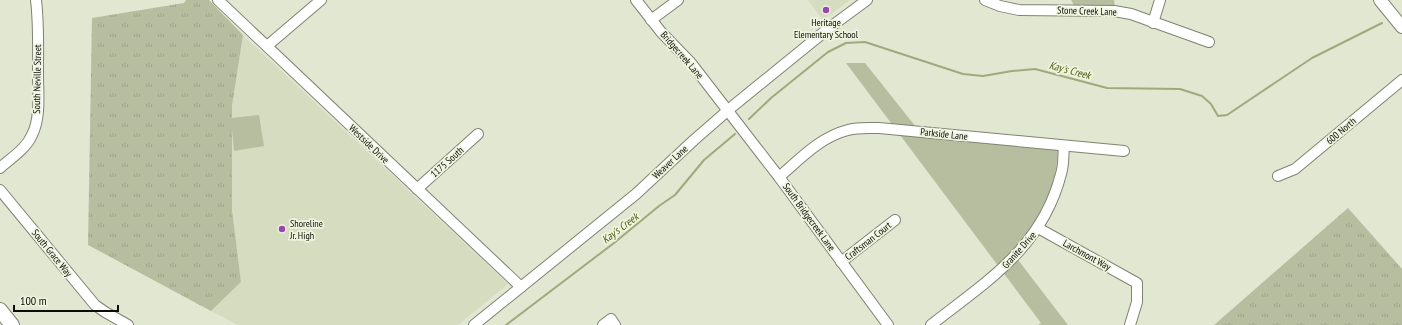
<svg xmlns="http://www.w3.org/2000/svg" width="1402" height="325" font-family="'PT Sans Narrow',sans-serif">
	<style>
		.built { fill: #d5dcc0 }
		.grass { fill: url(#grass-tufts) }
		.park { fill: #b7bea0 }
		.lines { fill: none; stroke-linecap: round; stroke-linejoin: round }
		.stream { stroke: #a0a97b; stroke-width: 2 }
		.minor-casing { stroke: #7f8371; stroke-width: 12 }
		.major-casing { stroke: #7f8371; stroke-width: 14 }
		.highway-casing { stroke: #7f8371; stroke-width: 16 }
		.minor { stroke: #fff; stroke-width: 10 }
		.major { stroke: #fff; stroke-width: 12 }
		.highway { stroke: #fff; stroke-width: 14 }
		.poi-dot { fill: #9e44af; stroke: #eff4df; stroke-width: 1.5 }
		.labels { text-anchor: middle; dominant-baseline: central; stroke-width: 3.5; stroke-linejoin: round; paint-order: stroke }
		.street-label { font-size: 10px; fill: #0b0c06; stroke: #eff4df }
		.poi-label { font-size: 10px; fill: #0b0c06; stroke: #eff4df }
		.water-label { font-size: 11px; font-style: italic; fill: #515b12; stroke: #eff4df }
	</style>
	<defs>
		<pattern id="grass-tufts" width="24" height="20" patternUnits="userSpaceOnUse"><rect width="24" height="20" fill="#b7bea0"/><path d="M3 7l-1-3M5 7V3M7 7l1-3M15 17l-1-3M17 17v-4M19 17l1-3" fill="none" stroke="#9ca288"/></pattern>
	</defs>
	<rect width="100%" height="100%" fill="#e2e7d2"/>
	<g class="built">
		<polygon points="808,0 850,0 823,20"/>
		<polygon points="243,35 508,284 458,325 238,325 211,311 241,282 232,210 232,106"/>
	</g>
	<g class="grass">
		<polygon points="186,0 209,0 243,35 232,106 232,210 241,282 211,311 88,245 92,18 184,3"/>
		<polygon points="1348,208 1402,269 1402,325 1214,325"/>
	</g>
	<g class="park">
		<polygon points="1071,0 1114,0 1115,7 1074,5"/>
		<path d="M846,63H865L924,137L1058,149C1057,157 1057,166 1055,174C1048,203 1032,229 1012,252L1068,325H1038L1041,323Z"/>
		<polygon points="259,115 264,146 234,151 231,118"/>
	</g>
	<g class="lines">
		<g class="stream">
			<polyline points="749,119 771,98 828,52 846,43 865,42 963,74 983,76 1012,71 1035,69 1107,88 1180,89 1202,96 1211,104 1218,116 1227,115 1312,58 1382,23"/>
			<polyline points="506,325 614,243 659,206 675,195 704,160 735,134"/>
		</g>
		<g class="minor-casing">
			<g id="minor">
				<polyline points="218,0 521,287"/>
				<polyline points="636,0 661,32 691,63 779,177 888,325"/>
				<polyline points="985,0 1000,6 1019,10 1114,11 1131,14 1209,42"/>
				<polyline points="651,20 678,0"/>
				<polyline points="1153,23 1160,0"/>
				<polyline points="267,46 321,0"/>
				<path d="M0,168C11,158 26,149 32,135C41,117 38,93 38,74C38,49 39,25 36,0"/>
				<polyline points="1278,176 1295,169 1402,80"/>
				<path d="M779,177C800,159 820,137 848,130C858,127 869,128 879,128L1124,151"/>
				<polyline points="417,189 478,134"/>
				<polyline points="0,190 95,305 105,312 128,325"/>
				<polyline points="1038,228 1137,283 1137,302 1130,325"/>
				<polyline points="841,262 895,220"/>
				<polyline points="474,325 636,194 694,140 733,106 829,28 867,0"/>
				<polyline points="603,325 611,319 615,325"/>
				<path d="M931,325C987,281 1042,248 1061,174C1064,165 1063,155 1064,146"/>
			</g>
		</g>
		<g class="major-casing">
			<polyline id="major" points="1380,0 1402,27"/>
		</g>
		<g class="highway-casing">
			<polyline id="highway" points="0,310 12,325"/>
		</g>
		<use href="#minor" class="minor"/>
		<use href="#major" class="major"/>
		<use href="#highway" class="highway"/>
	</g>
	<g class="poi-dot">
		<circle cx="826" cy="10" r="4"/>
		<circle cx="282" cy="229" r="4"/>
	</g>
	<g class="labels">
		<g class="street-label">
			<text transform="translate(1087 11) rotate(2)">Stone Creek Lane</text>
			<text transform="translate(682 55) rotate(49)">Bridgecreek Lane</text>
			<text transform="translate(37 79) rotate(-89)">South Neville Street</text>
			<text transform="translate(1341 131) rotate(-40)">600 North</text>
			<text transform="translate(944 134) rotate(6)">Parkside Lane</text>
			<text transform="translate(369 144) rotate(44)">Westside Drive</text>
			<text transform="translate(447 162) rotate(-42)">1175 South</text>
			<text transform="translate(670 162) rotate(-43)">Weaver Lane</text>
			<text transform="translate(809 217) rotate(54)">South Bridgecreek Lane</text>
			<text transform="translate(868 241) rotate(-38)">Craftsman Court</text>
			<text transform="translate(1019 250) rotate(-48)">Granite Drive</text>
			<text transform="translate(52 253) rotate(51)">South Grace Way</text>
			<text transform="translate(1087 255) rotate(29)">Larchmont Way</text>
		</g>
		<g class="poi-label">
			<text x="826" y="22">Heritage<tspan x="826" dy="12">Elementary School</tspan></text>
			<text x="290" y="223" text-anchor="start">Shoreline<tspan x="290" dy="12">Jr. High</tspan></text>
		</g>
		<g class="water-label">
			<text transform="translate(1070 70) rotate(15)">Kay's Creek</text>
			<text transform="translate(620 228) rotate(-37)">Kay's Creek</text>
		</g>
	</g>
	<path d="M14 305v6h104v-6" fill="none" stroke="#0b0c06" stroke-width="2"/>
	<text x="20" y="305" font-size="12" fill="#0b0c06" stroke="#eff4df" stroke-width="3" paint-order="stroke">100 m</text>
</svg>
